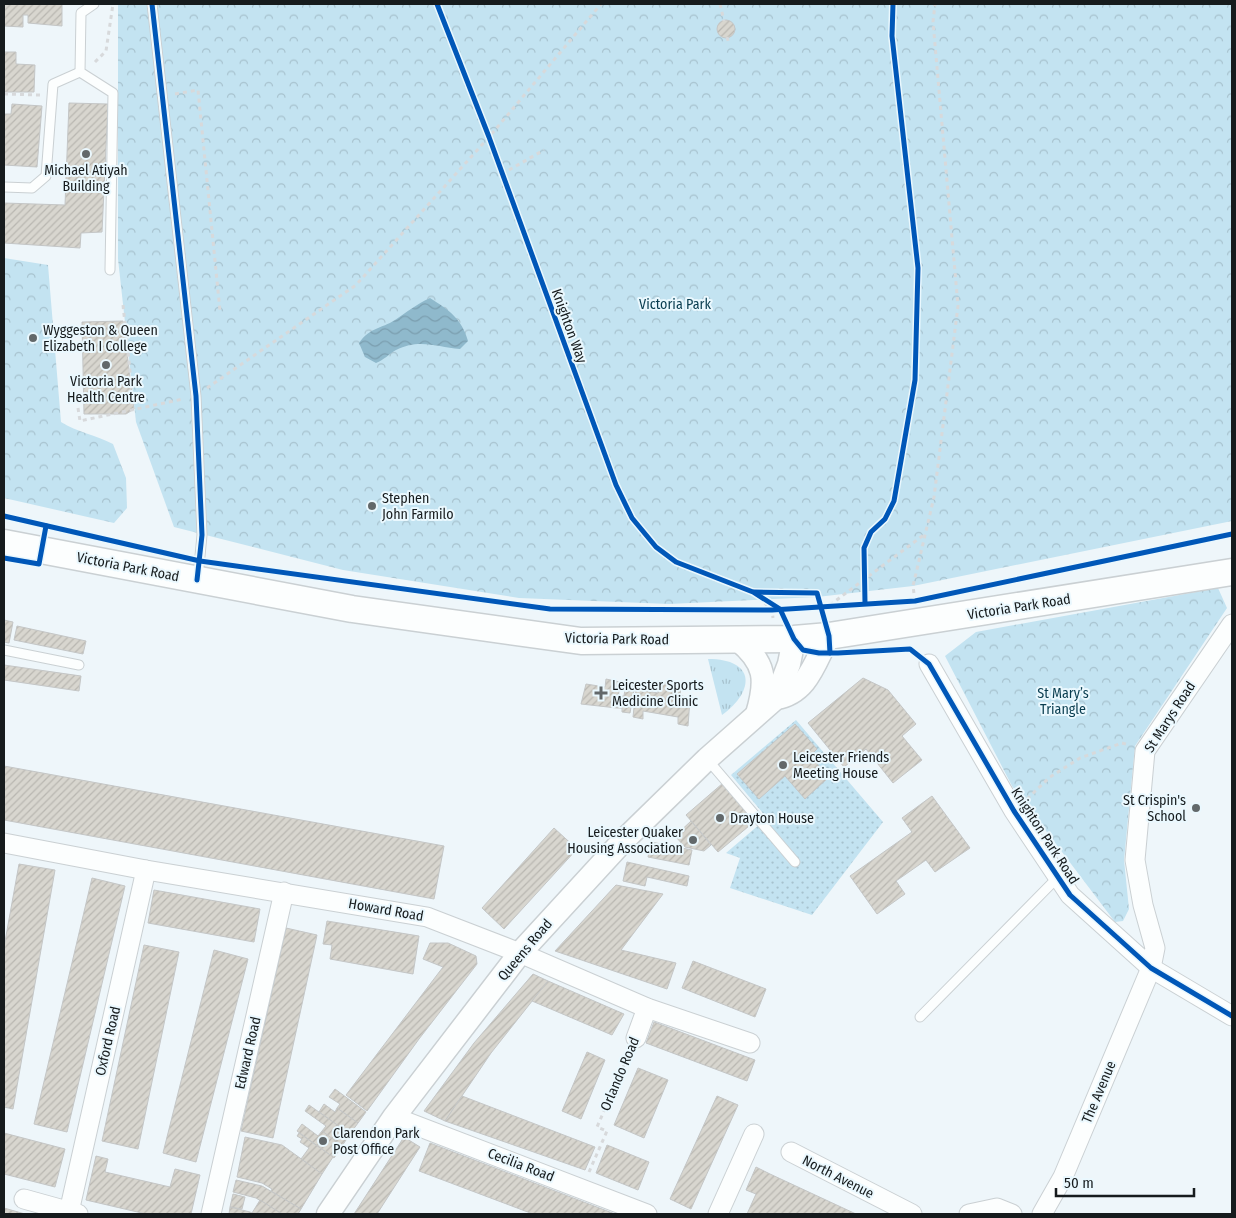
<svg xmlns="http://www.w3.org/2000/svg" width="1236" height="1218" font-family="'Fira Sans Condensed',sans-serif">
	<style>
		.grass { fill: url(#grass-tufts) }
		.park { fill: url(#park-crowns) }
		.garden { fill: url(#garden-dots) }
		.water { fill: url(#water-waves) }
		.building { fill: url(#building-hatch); stroke: #c4c6c6 }
		.lines { fill: none; stroke-linecap: round; stroke-linejoin: round }
		.service-casing { stroke: #cad0d3; stroke-width: 11 }
		.minor-casing { stroke: #cad0d3; stroke-width: 21 }
		.tertiary-casing { stroke: #cad0d3; stroke-width: 25 }
		.secondary-casing { stroke: #cad0d3; stroke-width: 29 }
		.path { stroke: #d7d9db; stroke-width: 3; stroke-dasharray: 4 4; stroke-linecap: butt }
		.service { stroke: #fcfefe; stroke-width: 9 }
		.minor { stroke: #fcfefe; stroke-width: 19 }
		.tertiary { stroke: #fcfefe; stroke-width: 22 }
		.secondary { stroke: #fcfefe; stroke-width: 26 }
		.cycleway-casing { stroke: #eaf8fe; stroke-width: 8 }
		.cycleway { stroke: #0057b8; stroke-width: 5 }
		.poi-dot { fill: #62686a; stroke: #eaf8fe; stroke-width: 2 }
		.labels { text-anchor: middle; dominant-baseline: central; stroke-width: 4; stroke-linejoin: round; paint-order: stroke }
		.poi-label { font-size: 14px; fill: #161b1d; stroke: #eaf8fe; text-anchor: start }
		.park-label { font-size: 14px; fill: #093d50; stroke: #eaf8fe }
		.street-label { font-size: 14px; fill: #161b1d; stroke: #eaf8fe }
	</style>
	<defs>
		<pattern id="grass-tufts" width="24" height="20" patternUnits="userSpaceOnUse" patternTransform="scale(1.25)"><rect width="24" height="20" fill="#c3e3f1"/><path d="M3 7l-1-3M5 7V3M7 7l1-3M15 17l-1-3M17 17v-4M19 17l1-3" fill="none" stroke="#a7c2ce"/></pattern>
		<pattern id="park-crowns" width="20" height="18" patternUnits="userSpaceOnUse" patternTransform="scale(1.25)"><rect width="20" height="18" fill="#c3e3f1"/><path d="M2 6a3 3 0 1 1 6 0M12 15a3 3 0 1 1 6 0" fill="none" stroke="#a7c2ce"/></pattern>
		<pattern id="garden-dots" width="8" height="8" patternUnits="userSpaceOnUse" patternTransform="scale(1.25)"><rect width="8" height="8" fill="#c3e3f1"/><path d="M2 2h.1M6 6h.1" fill="none" stroke="#a7c2ce" stroke-width="1.8" stroke-linecap="round"/></pattern>
		<pattern id="water-waves" width="16" height="10" patternUnits="userSpaceOnUse" patternTransform="scale(1.25)"><rect width="16" height="10" fill="#8fb9cc"/><path d="M0 5q4-4 8 0t8 0" fill="none" stroke="#7b9eaf"/></pattern>
		<pattern id="building-hatch" width="6" height="6" patternUnits="userSpaceOnUse" patternTransform="scale(1.25)"><rect width="6" height="6" fill="#d8d6cf"/><path d="M-1 1l2-2M0 6l6-6M5 7l2-2" fill="none" stroke="#b9b7b1"/></pattern>
	</defs>
	<rect width="100%" height="100%" fill="#eef6fa"/>
	<path class="grass" d="M708,659C756,659 755,691 722,715Z"/>
	<g class="park">
		<polygon points="118,4 1232,4 1232,521 913,586 817,597 669,604 519,598 343,570 174,527 136,422 118,259"/>
		<path d="M4,258L48,265L61,422C77,432 96,435 113,444L126,478L127,508L114,523L4,498Z"/>
		<polygon points="1218,588 1227,608 1135,746 1124,860 1129,909 1123,921 1115,922 1012,786 945,656 976,632"/>
	</g>
	<polygon class="garden" points="796,720 883,822 812,915 730,888 740,858 726,853 767,818 731,775"/>
	<path class="water" d="M430,298C449,310 462,319 468,341L460,349C437,347 419,338 396,350C389,354 384,360 376,363L365,357L359,343C370,327 381,329 395,320C407,312 417,304 430,298Z"/>
	<g class="building">
		<polygon points="4,4 62,4 62,26 28,23 28,15 23,15 23,27 4,26"/>
		<circle cx="726" cy="29" r="9"/>
		<polygon points="4,52 16,52 16,64 35,65 34,92 4,92"/>
		<polygon points="69,103 108,104 102,232 81,233 80,248 4,243 4,203 65,205"/>
		<polygon points="12,104 42,106 37,167 4,165 4,114 11,114"/>
		<polygon points="123,321 134,409 126,414 84,414 82,322"/>
		<polygon points="4,620 13,622 9,643 4,642"/>
		<polygon points="17,626 86,641 83,654 14,640"/>
		<polygon points="4,665 81,676 79,691 4,680"/>
		<polygon points="863,678 888,690 916,724 902,736 922,760 893,783 866,749 844,767 808,723"/>
		<polygon points="606,679 620,682 617,708 581,704 586,684 605,687"/>
		<polygon points="658,681 681,686 680,695 690,699 688,726 678,724 678,717 643,711 643,719 633,717 636,689 658,693"/>
		<polygon points="626,682 635,684 630,713 622,712 622,708 617,708 619,696 624,696"/>
		<polygon points="795,724 817,749 810,756 829,777 805,799 785,776 759,799 737,774"/>
		<polygon points="4,766 444,846 434,899 4,820"/>
		<polygon points="723,783 755,821 718,852 686,815"/>
		<polygon points="932,796 970,848 935,872 926,860 896,881 905,894 877,914 850,876 912,832 902,818"/>
		<polygon points="691,821 711,845 704,851 685,847 675,836"/>
		<polygon points="554,828 577,849 504,929 482,908"/>
		<polygon points="651,842 692,850 689,865 648,857"/>
		<polygon points="627,862 689,876 687,886 647,877 645,886 623,881"/>
		<polygon points="19,864 55,870 13,1109 4,1107 4,947"/>
		<polygon points="92,878 125,886 67,1132 34,1124"/>
		<polygon points="616,885 663,894 621,950 676,963 667,989 555,951"/>
		<polygon points="154,890 260,909 254,942 148,923"/>
		<polygon points="327,921 419,936 413,974 330,959 332,945 323,944"/>
		<polygon points="286,928 317,935 273,1138 241,1131"/>
		<polygon points="430,943 448,943 461,949 476,956 477,964 419,1039 367,1111 346,1095 443,967 423,959"/>
		<polygon points="144,945 179,952 138,1149 102,1141"/>
		<polygon points="214,950 248,959 196,1162 163,1153"/>
		<polygon points="693,961 766,989 755,1017 682,988"/>
		<polygon points="533,974 548,981 491,1053 445,1121 424,1111 474,1043"/>
		<polygon points="548,981 624,1014 612,1035 532,1001"/>
		<polygon points="654,1022 755,1060 747,1081 646,1043"/>
		<polygon points="587,1052 605,1060 581,1119 562,1111"/>
		<polygon points="638,1068 668,1080 644,1138 614,1125"/>
		<polygon points="335,1089 366,1112 358,1123 337,1108 340,1104 329,1097"/>
		<polygon points="462,1096 595,1147 585,1170 445,1121"/>
		<polygon points="717,1096 738,1105 691,1209 670,1199"/>
		<polygon points="324,1104 335,1112 337,1108 358,1123 350,1134 319,1112"/>
		<polygon points="309,1105 350,1134 342,1146 322,1131 326,1126 305,1111"/>
		<polygon points="302,1124 318,1136 322,1131 342,1146 334,1158 297,1131"/>
		<polygon points="4,1133 65,1149 55,1187 4,1174"/>
		<polygon points="299,1133 333,1157 322,1174 301,1159 309,1148 300,1142 302,1139 297,1136"/>
		<polygon points="245,1137 282,1145 322,1174 301,1209 271,1191 272,1189 262,1183 237,1177"/>
		<polygon points="404,1137 420,1147 377,1214 354,1214"/>
		<polygon points="430,1143 615,1214 533,1214 419,1171"/>
		<polygon points="607,1145 649,1162 638,1190 596,1173"/>
		<polygon points="96,1156 108,1159 105,1172 170,1187 175,1169 200,1175 191,1214 146,1214 86,1200"/>
		<polygon points="756,1167 770,1174 856,1214 747,1214 756,1194 746,1190"/>
		<polygon points="236,1180 262,1186 301,1209 298,1214 282,1214 256,1198 233,1192"/>
		<polygon points="233,1194 245,1197 242,1209 230,1207"/>
		<polygon points="260,1200 282,1214 252,1213"/>
		<polygon points="230,1207 250,1212 254,1214 229,1214"/>
		<polygon points="4,1208 25,1214 4,1214"/>
	</g>
	<g class="lines">
		<g class="service-casing">
			<g id="service">
				<polyline points="94,4 81,13 80,72 113,93 110,270"/>
				<polyline points="152,4 196,396 202,535 198,577"/>
				<polyline points="4,187 32,188 46,176 53,84 80,72"/>
				<polyline points="4,650 79,665"/>
				<polyline points="707,759 795,862"/>
				<polyline points="920,1017 1058,877"/>
			</g>
		</g>
		<g class="minor-casing">
			<g id="minor">
				<polyline points="929,664 1014,811 1070,895 1151,968 1232,1016"/>
				<polyline points="4,843 146,870 427,917 520,953 647,1008 750,1043"/>
				<polyline points="636,1038 647,1008"/>
				<polyline points="394,1117 647,1214"/>
				<polyline points="791,1152 912,1214"/>
				<polyline points="24,1199 78,1214"/>
				<polyline points="69,1212 146,870"/>
				<polyline points="211,1214 284,892"/>
				<polyline points="718,1214 754,1134"/>
				<polyline points="969,1214 997,1208 1012,1214"/>
				<polyline points="1042,1214 1063,1177 1151,968 1155,948 1143,905 1135,860 1145,751 1232,624"/>
			</g>
		</g>
		<g class="tertiary-casing">
			<g id="tertiary">
				<path d="M738,640C766,663 767,680 757,714"/>
				<path d="M776,698C808,693 815,661 829,636"/>
				<polyline points="328,1214 394,1117 520,953 621,843 707,759 776,698 789,664 794,639"/>
			</g>
		</g>
		<g class="secondary-casing">
			<polyline id="secondary" points="4,543 352,609 581,641 794,639 829,636 1232,572"/>
		</g>
		<g class="path">
			<polyline points="720,4 724,21"/>
			<polyline points="727,37 729,44"/>
			<polyline points="95,62 106,51 113,4"/>
			<polyline points="4,94 40,95"/>
			<polyline points="175,94 198,90 220,311"/>
			<polyline points="502,174 544,150"/>
			<polyline points="123,305 134,409"/>
			<polyline points="207,388 356,285 489,137 601,4"/>
			<polyline points="78,408 80,421 183,399"/>
			<polyline points="753,592 772,610 773,618"/>
			<polyline points="915,601 913,586 934,497 958,306 933,22 935,4"/>
			<polyline points="830,605 925,534"/>
			<polyline points="1027,799 1050,777 1080,758 1122,743 1129,745"/>
			<polyline points="589,1172 607,1131 597,1127 629,1054"/>
		</g>
		<use href="#service" class="service"/>
		<use href="#minor" class="minor"/>
		<use href="#tertiary" class="tertiary"/>
		<use href="#secondary" class="secondary"/>
		<g class="cycleway-casing">
			<g id="cycleway">
				<polyline points="152,4 196,396 202,535 197,580"/>
				<polyline points="437,4 489,137 616,485 632,518 656,547 676,562 753,592 780,609 794,639 803,650 819,653 838,653 910,649 929,664 1014,811 1070,895 1151,968 1232,1016"/>
				<polyline points="4,516 200,561 550,609 772,610 915,601 1232,534"/>
				<polyline points="4,558 39,564 46,526"/>
				<polyline points="754,592 817,593 829,636 830,653"/>
				<polyline points="865,603 864,548 871,532 885,519 894,501 915,380 918,268 892,36 893,4"/>
			</g>
		</g>
		<use href="#cycleway" class="cycleway"/>
	</g>
	<g class="poi-dot">
		<circle cx="86" cy="154" r="5"/>
		<circle cx="33" cy="338" r="5"/>
		<circle cx="106" cy="365" r="5"/>
		<circle cx="372" cy="506" r="5"/>
		<path d="M598.5 685.5h5v5h5v5h-5v5h-5v-5h-5v-5h5z"/>
		<circle cx="783" cy="765" r="5"/>
		<circle cx="1196" cy="808" r="5"/>
		<circle cx="720" cy="818" r="5"/>
		<circle cx="693" cy="840" r="5"/>
		<circle cx="323" cy="1141" r="5"/>
	</g>
	<g class="labels">
		<g class="poi-label">
			<text x="86" y="170" text-anchor="middle">Michael Atiyah<tspan x="86" dy="16">Building</tspan></text>
			<text x="43" y="330">Wyggeston &amp; Queen<tspan x="43" dy="16">Elizabeth I College</tspan></text>
			<text x="106" y="381" text-anchor="middle">Victoria Park<tspan x="106" dy="16">Health Centre</tspan></text>
			<text x="382" y="498">Stephen<tspan x="382" dy="16">John Farmilo</tspan></text>
			<text x="612" y="685">Leicester Sports<tspan x="612" dy="16">Medicine Clinic</tspan></text>
			<text x="793" y="757">Leicester Friends<tspan x="793" dy="16">Meeting House</tspan></text>
			<text x="1186" y="800" text-anchor="end">St Crispin's<tspan x="1186" dy="16">School</tspan></text>
			<text x="730" y="818">Drayton House</text>
			<text x="683" y="832" text-anchor="end">Leicester Quaker<tspan x="683" dy="16">Housing Association</tspan></text>
			<text x="333" y="1133">Clarendon Park<tspan x="333" dy="16">Post Office</tspan></text>
		</g>
		<g class="park-label">
			<text x="675" y="304">Victoria Park</text>
			<text x="1063" y="693">St Mary’s<tspan x="1063" dy="16">Triangle</tspan></text>
		</g>
		<g class="street-label">
			<text transform="translate(569 326) rotate(70)">Knighton Way</text>
			<text transform="translate(128 567) rotate(11)">Victoria Park Road</text>
			<text transform="translate(1019 607) rotate(-9)">Victoria Park Road</text>
			<text transform="translate(617 639) rotate(1)">Victoria Park Road</text>
			<text transform="translate(1170 717) rotate(-57)">St Marys Road</text>
			<text transform="translate(1045 836) rotate(57)">Knighton Park Road</text>
			<text transform="translate(386 910) rotate(10)">Howard Road</text>
			<text transform="translate(525 950) rotate(-50)">Queens Road</text>
			<text transform="translate(108 1041) rotate(-77)">Oxford Road</text>
			<text transform="translate(248 1053) rotate(-77)">Edward Road</text>
			<text transform="translate(620 1074) rotate(-67)">Orlando Road</text>
			<text transform="translate(1099 1092) rotate(-67)">The Avenue</text>
			<text transform="translate(521 1165) rotate(21)">Cecilia Road</text>
			<text transform="translate(838 1177) rotate(27)">North Avenue</text>
		</g>
	</g>
	<rect width="1236" height="1218" fill="none" stroke="#161b1d" stroke-width="10"/>
	<path d="M1056 1188v8h138v-8" fill="none" stroke="#161b1d" stroke-width="2.5"/>
	<text x="1064" y="1188" font-size="15" fill="#161b1d" stroke="#eaf8fe" stroke-width="4" paint-order="stroke">50 m</text>
</svg>
